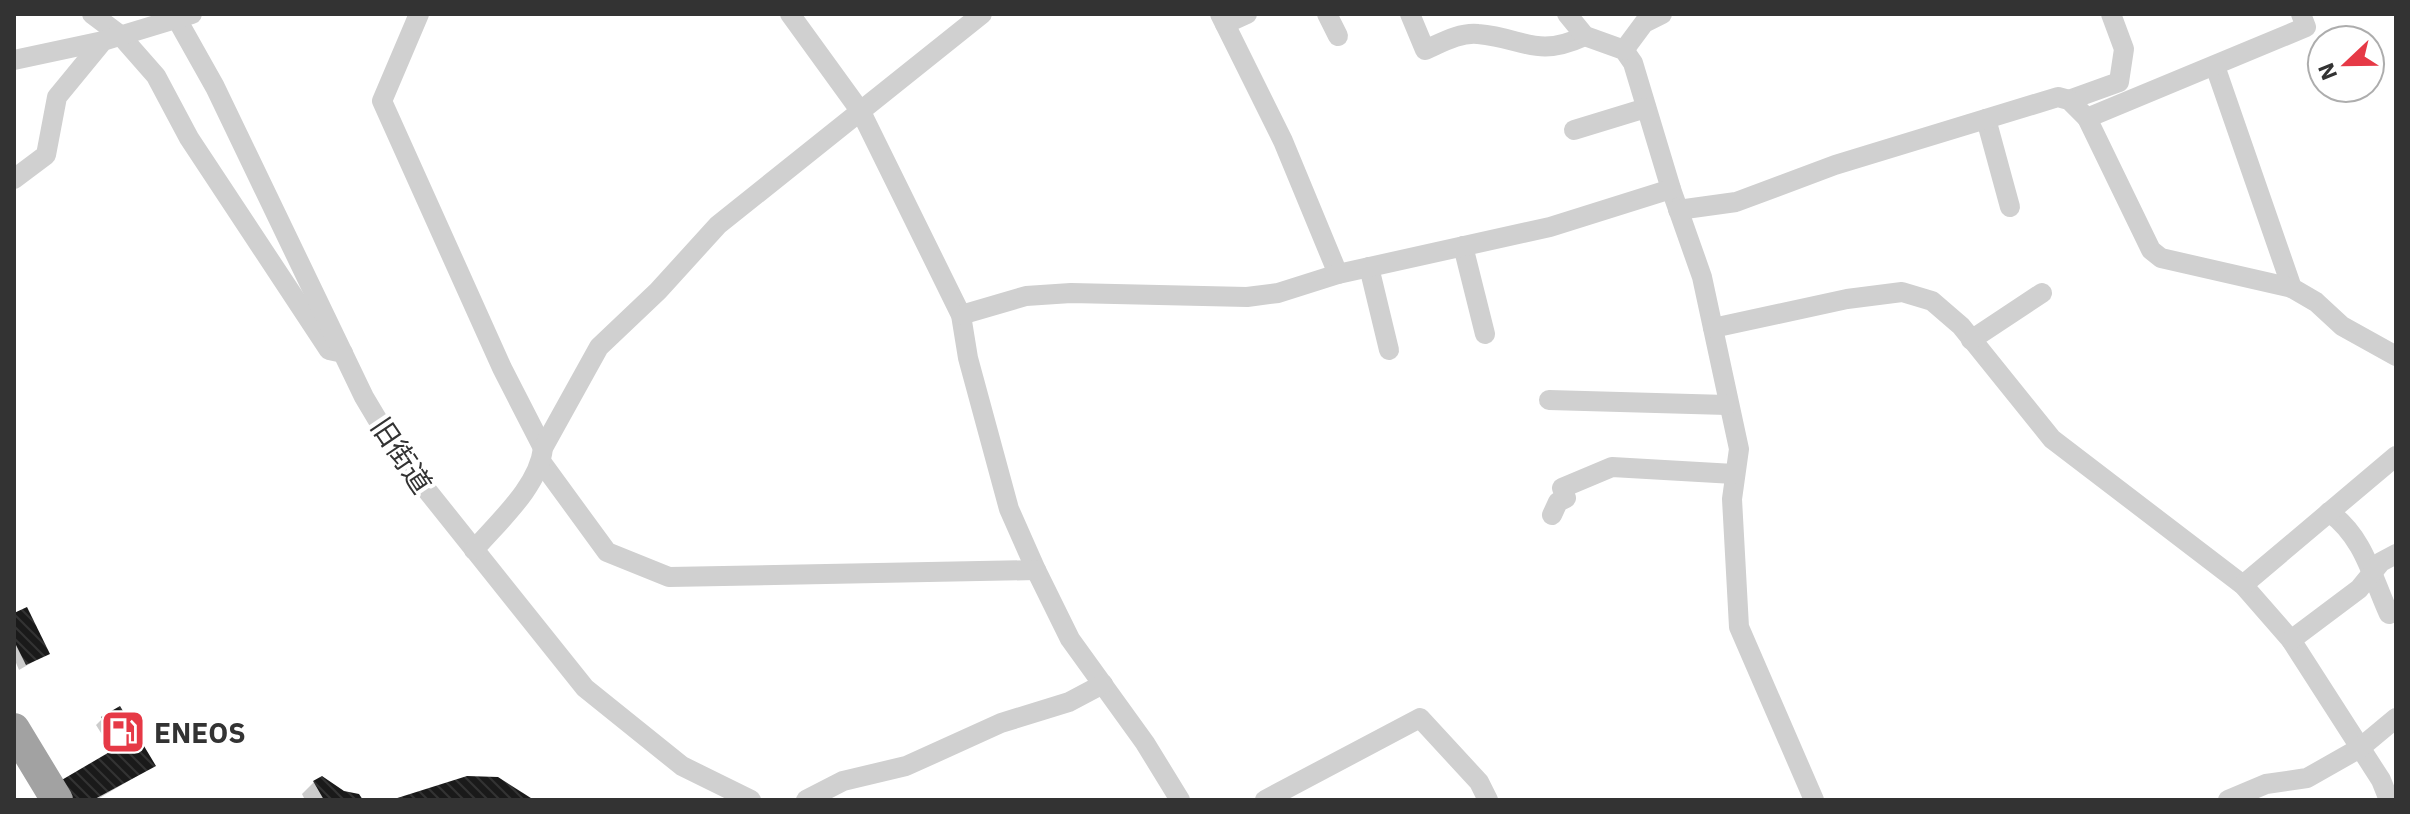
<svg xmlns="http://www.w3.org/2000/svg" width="2410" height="814" font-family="'IBM Plex Sans','Noto Sans JP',sans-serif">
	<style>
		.shadow { fill: #0003 }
		.building { fill: url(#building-back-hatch) }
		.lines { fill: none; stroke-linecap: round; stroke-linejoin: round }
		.minor { stroke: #d0d0d0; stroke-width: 20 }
		.trunk { stroke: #a2a2a2; stroke-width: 32 }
		.labels { text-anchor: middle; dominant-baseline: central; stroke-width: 8; stroke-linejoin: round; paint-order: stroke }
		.street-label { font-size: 28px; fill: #333; stroke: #fff }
		.poi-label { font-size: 28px; font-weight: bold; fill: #333; stroke: #fff; text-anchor: start }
	</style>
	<defs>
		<pattern id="building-back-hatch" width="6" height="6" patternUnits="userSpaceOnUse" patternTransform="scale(2)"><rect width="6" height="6" fill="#1a1a1a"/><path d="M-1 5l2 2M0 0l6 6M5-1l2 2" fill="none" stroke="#333"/></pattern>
	</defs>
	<rect width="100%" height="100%" fill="#fff"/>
	<g class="shadow">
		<polygon points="14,615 47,654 19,670 14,658"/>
		<polygon points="102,719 154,766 96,800 57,800 113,752 96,725"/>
		<polygon points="314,782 343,793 361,800 305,800 302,794"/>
	</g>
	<g class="building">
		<polygon points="27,607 50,654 26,665 14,641 14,613"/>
		<polygon points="120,706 156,766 93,800 71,800 60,781 118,747 101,717"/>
		<polygon points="322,776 344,791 359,794 363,800 324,800 313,781"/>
		<polygon points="467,776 498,777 534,800 391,800"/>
	</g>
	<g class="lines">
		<g class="minor">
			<polyline points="92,14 120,35 156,76 189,138 329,350 343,353"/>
			<polyline points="174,14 215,87 364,397 398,454 585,688 682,766 751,800"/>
			<polyline points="419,14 382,101 502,368 543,448"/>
			<polyline points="790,14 861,112 961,315 968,358 1009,509 1036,570 1070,639 1145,743 1180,800"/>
			<polyline points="1220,14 1283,141 1338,274"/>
			<polyline points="1327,14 1338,36"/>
			<path d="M1410,14L1425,50C1441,43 1460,32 1478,34C1525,38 1535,59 1585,36"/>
			<polyline points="1567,14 1585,36 1624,50 1633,63 1671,189 1702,277 1739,449 1732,499 1739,627 1814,800"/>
			<polyline points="1225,24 1247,14"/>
			<polyline points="1624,50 1644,23 1662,14"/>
			<polyline points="14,60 103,41"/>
			<polyline points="2215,66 2292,288 2316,302 2342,326 2396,356"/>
			<polyline points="2069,100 2119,82 2124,49 2111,14"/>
			<polyline points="1986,119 2010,207"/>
			<polyline points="1574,130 1646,108"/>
			<polyline points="14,179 46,155 57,97 103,41 192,14"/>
			<polyline points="1678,210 1736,202 1835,165 2058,97 2069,100 2087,118"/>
			<polyline points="1463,246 1485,334"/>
			<polyline points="1369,267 1389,350"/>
			<polyline points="2292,288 2161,258 2151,250 2087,118 2306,27 2301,14"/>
			<polyline points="961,315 1026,296 1071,293 1247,297 1278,293 1338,274 1550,227 1671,189"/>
			<polyline points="1713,328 1847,299 1902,292 1932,301 1961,326 2052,439 2243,585 2291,640 2381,780 2389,800"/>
			<polyline points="1971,340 2042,293"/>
			<polyline points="1549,400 1727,405"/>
			<polyline points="542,463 607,552 669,577 1036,570"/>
			<path d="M2329,512C2364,537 2372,577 2389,614L2396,611"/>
			<polyline points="1552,515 1558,502 1566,498 1562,488 1612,467 1734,474"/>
			<path d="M474,550C499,521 539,486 543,448L599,347L658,291L718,225L982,14"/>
			<polyline points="2243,585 2396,456"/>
			<polyline points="2291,640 2359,589 2381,562 2396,554"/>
			<polyline points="806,800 843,781 906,766 1001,723 1069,702 1103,684"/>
			<polyline points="1265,800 1420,718 1479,782 1488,800"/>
			<polyline points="2228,800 2266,784 2307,778 2360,748 2396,718"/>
		</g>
		<polyline class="trunk" points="14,729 57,800"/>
	</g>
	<defs>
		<g id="fuel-square" transform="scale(2.3)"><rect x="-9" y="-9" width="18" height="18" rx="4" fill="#e63946" stroke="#fff"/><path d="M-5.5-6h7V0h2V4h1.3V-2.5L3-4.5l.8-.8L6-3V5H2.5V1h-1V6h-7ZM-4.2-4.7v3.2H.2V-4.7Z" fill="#fff"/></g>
	</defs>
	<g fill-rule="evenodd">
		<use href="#fuel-square" x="123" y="732"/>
	</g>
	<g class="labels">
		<g class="street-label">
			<text transform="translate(402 455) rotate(56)">旧街道</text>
		</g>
		<g class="poi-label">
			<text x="154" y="732">ENEOS</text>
		</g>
	</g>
	<rect width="2410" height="814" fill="none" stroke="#333333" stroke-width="32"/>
	<g transform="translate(2346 64) rotate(248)"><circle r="38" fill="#ffffff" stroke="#adadad" stroke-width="2"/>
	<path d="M0-6L14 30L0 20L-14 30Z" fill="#e63946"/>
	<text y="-12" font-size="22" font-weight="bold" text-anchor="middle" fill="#333333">N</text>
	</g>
</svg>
